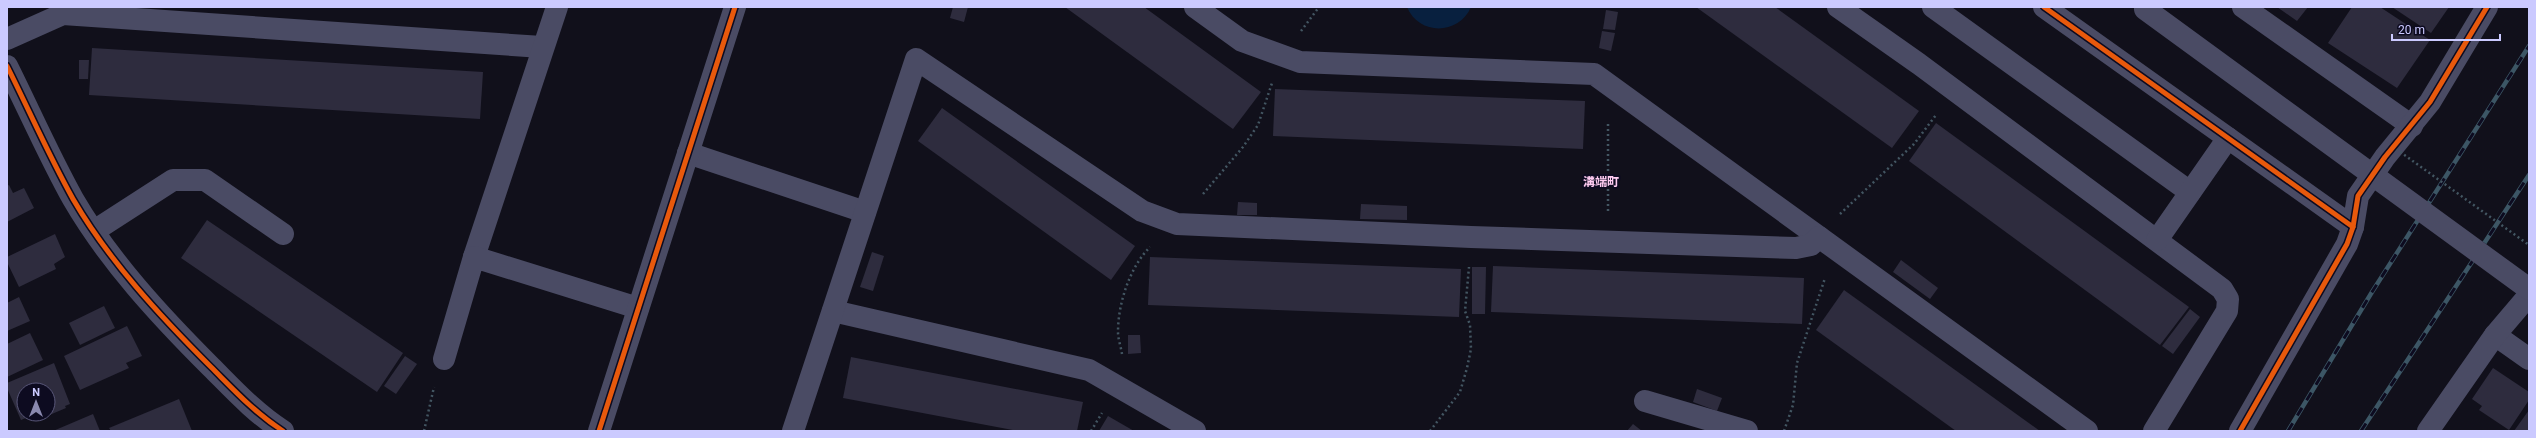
<svg xmlns="http://www.w3.org/2000/svg" width="2536" height="438" font-family="Roboto,'Noto Sans JP',sans-serif">
	<style>
		.water { fill: #08203f }
		.building { fill: #2e2c3e }
		.lines { fill: none; stroke-linecap: round; stroke-linejoin: round }
		.path { stroke: #435662; stroke-width: 2.5; stroke-dasharray: 2 3; stroke-linecap: butt }
		.minor { stroke: #4a4b64; stroke-width: 22 }
		.rail-casing { stroke: #3c5665; stroke-width: 4.5 }
		.rail { stroke: #0d0b20; stroke-width: 3; stroke-dasharray: 9; stroke-linecap: butt }
		.path-bridge { stroke: #435662; stroke-width: 2.5; stroke-dasharray: 2 3; stroke-linecap: butt }
		.minor-bridge { stroke: #4a4b64; stroke-width: 22 }
		.cycleway-casing { stroke: #0d0b20; stroke-width: 8 }
		.cycleway { stroke: #e8590c; stroke-width: 5 }
		.labels { text-anchor: middle; dominant-baseline: central; stroke-width: 4; stroke-linejoin: round; paint-order: stroke }
		.neighbourhood-label { font-size: 12px; font-weight: bold; fill: #ffccf1; stroke: #0d0b20 }
	</style>
	<rect width="100%" height="100%" fill="#11101b"/>
	<path class="water" d="M1407,7H1471C1459,35 1419,36 1407,7Z"/>
	<g class="building">
		<polygon points="953,7 968,7 964,22 950,18"/>
		<polygon points="1065,7 1144,7 1261,92 1233,129"/>
		<polygon points="1696,7 1775,7 1919,111 1892,148"/>
		<polygon points="2277,7 2308,7 2297,21"/>
		<polygon points="2352,7 2380,7 2430,40 2397,88 2328,43"/>
		<polygon points="2392,7 2449,7 2431,33"/>
		<polygon points="1606,10 1618,12 1615,30 1603,29"/>
		<polygon points="1602,31 1615,33 1611,51 1599,48"/>
		<polygon points="92,48 483,72 480,119 89,95"/>
		<polygon points="79,60 89,60 88,79 79,79"/>
		<polygon points="1275,89 1585,101 1583,149 1273,136"/>
		<polygon points="942,108 1135,246 1111,280 918,141"/>
		<polygon points="1936,123 2189,307 2160,345 1909,161"/>
		<polygon points="9,185 13,193 24,188 34,208 7,222 7,186"/>
		<polygon points="1238,202 1257,203 1257,215 1237,215"/>
		<polygon points="1361,204 1407,206 1407,220 1360,219"/>
		<polygon points="207,220 403,353 377,392 181,258"/>
		<polygon points="55,234 65,257 54,264 56,269 19,287 7,262 7,257"/>
		<polygon points="872,252 884,256 873,291 860,287"/>
		<polygon points="1150,257 1461,269 1459,317 1148,305"/>
		<polygon points="1901,260 1938,288 1930,299 1893,272"/>
		<polygon points="1493,266 1804,278 1802,324 1491,312"/>
		<polygon points="1472,267 1486,267 1485,314 1472,314"/>
		<polygon points="1844,290 2040,431 1956,431 1816,330"/>
		<polygon points="19,297 30,321 7,331 7,303"/>
		<polygon points="104,306 115,328 80,345 69,323"/>
		<polygon points="2190,309 2200,317 2173,354 2162,346"/>
		<polygon points="127,326 142,356 126,363 129,368 80,390 64,356"/>
		<polygon points="30,333 43,360 7,377 7,344"/>
		<polygon points="1128,335 1140,335 1141,353 1128,354"/>
		<polygon points="405,356 417,364 396,394 384,386"/>
		<polygon points="851,357 1083,402 1077,431 1018,431 843,398"/>
		<polygon points="54,363 70,404 65,406 66,408 40,419 38,414 48,414 48,390 24,390 24,414 35,414 21,420 7,388 7,383"/>
		<polygon points="2493,368 2529,392 2529,400 2509,430 2479,410 2482,406 2472,399"/>
		<polygon points="1697,389 1722,398 1717,411 1693,402"/>
		<polygon points="179,399 192,431 111,431 109,428"/>
		<polygon points="2529,410 2529,431 2514,431"/>
		<polygon points="93,414 100,431 53,431"/>
		<polygon points="1108,416 1134,431 1099,431"/>
		<polygon points="1633,424 1642,431 1627,431"/>
	</g>
	<g class="lines">
		<g class="path">
			<polyline points="1301,31 1319,7"/>
			<polyline points="1203,194 1243,147 1258,125 1272,83"/>
			<polyline points="1608,211 1608,122"/>
			<polyline points="1840,214 1914,144 1936,115"/>
			<path d="M1122,354C1121,347 1118,339 1118,332C1118,303 1130,267 1150,247"/>
			<polyline points="424,431 434,387"/>
			<polyline points="1091,431 1102,413"/>
			<polyline points="1430,431 1460,392 1467,368 1471,349 1470,325 1465,311 1469,267"/>
			<polyline points="1784,431 1793,405 1797,363 1825,278"/>
		</g>
		<g class="minor">
			<polyline points="1195,7 1242,41 1300,62 1594,74 1819,237"/>
			<polyline points="1838,7 1919,64 2222,289 2228,299 2227,311 2154,431"/>
			<polyline points="1933,7 2190,192"/>
			<polyline points="2044,7 2353,227"/>
			<polyline points="2243,7 2412,126"/>
			<polyline points="7,39 63,14 542,47"/>
			<path d="M7,66C29,110 49,156 73,199C109,261 160,316 211,367C234,390 255,413 283,431"/>
			<polyline points="688,153 865,212"/>
			<polyline points="94,231 173,180 205,180 283,234"/>
			<polyline points="2157,240 2228,138"/>
			<polyline points="474,257 557,7"/>
			<polyline points="833,311 1089,370 1195,431"/>
			<polyline points="2495,335 2529,359"/>
			<polyline points="444,359 474,257 638,308"/>
			<polyline points="1645,401 1747,431"/>
			<polyline points="599,431 735,7"/>
			<polyline points="793,431 916,59 1142,211 1177,224 1471,237 1796,248 1811,245 1819,237 2087,431"/>
			<polyline points="2240,431 2347,244 2353,227 2358,196 2385,157 2430,102 2487,7"/>
			<polyline points="2428,431 2495,335 2529,295"/>
		</g>
		<g class="rail-casing">
			<g id="rail">
				<polyline points="2288,431 2372,292 2529,46"/>
				<polyline points="2361,431 2529,175"/>
			</g>
		</g>
		<use href="#rail" class="rail"/>
		<polyline class="path-bridge" points="2392,146 2529,245"/>
		<polyline class="minor-bridge" points="2145,9 2529,289"/>
		<g class="cycleway-casing">
			<g id="cycleway">
				<polyline points="2044,7 2353,227"/>
				<path d="M7,66C29,110 49,156 73,199C109,261 160,316 211,367C234,390 255,413 283,431"/>
				<polyline points="599,431 735,7"/>
				<polyline points="2240,431 2347,244 2353,227 2358,196 2385,157 2430,102 2487,7"/>
			</g>
		</g>
		<use href="#cycleway" class="cycleway"/>
	</g>
	<g class="labels">
		<g class="neighbourhood-label">
			<text x="1601" y="182">溝端町</text>
		</g>
	</g>
	<rect width="2536" height="438" fill="none" stroke="#cbcaff" stroke-width="16"/>
	<g transform="translate(36 402)"><circle r="19" fill="#0d0b20" stroke="#595779"/>
	<path d="M0-3L7 15L0 10L-7 15Z" fill="#8a89af"/>
	<text y="-6" font-size="11" font-weight="bold" text-anchor="middle" fill="#cbcaff">N</text>
	</g>
	<path d="M2392 34v6h108v-6" fill="none" stroke="#cbcaff" stroke-width="2"/>
	<text x="2398" y="34" font-size="12" fill="#cbcaff" stroke="#0d0b20" stroke-width="3" paint-order="stroke">20 m</text>
</svg>
